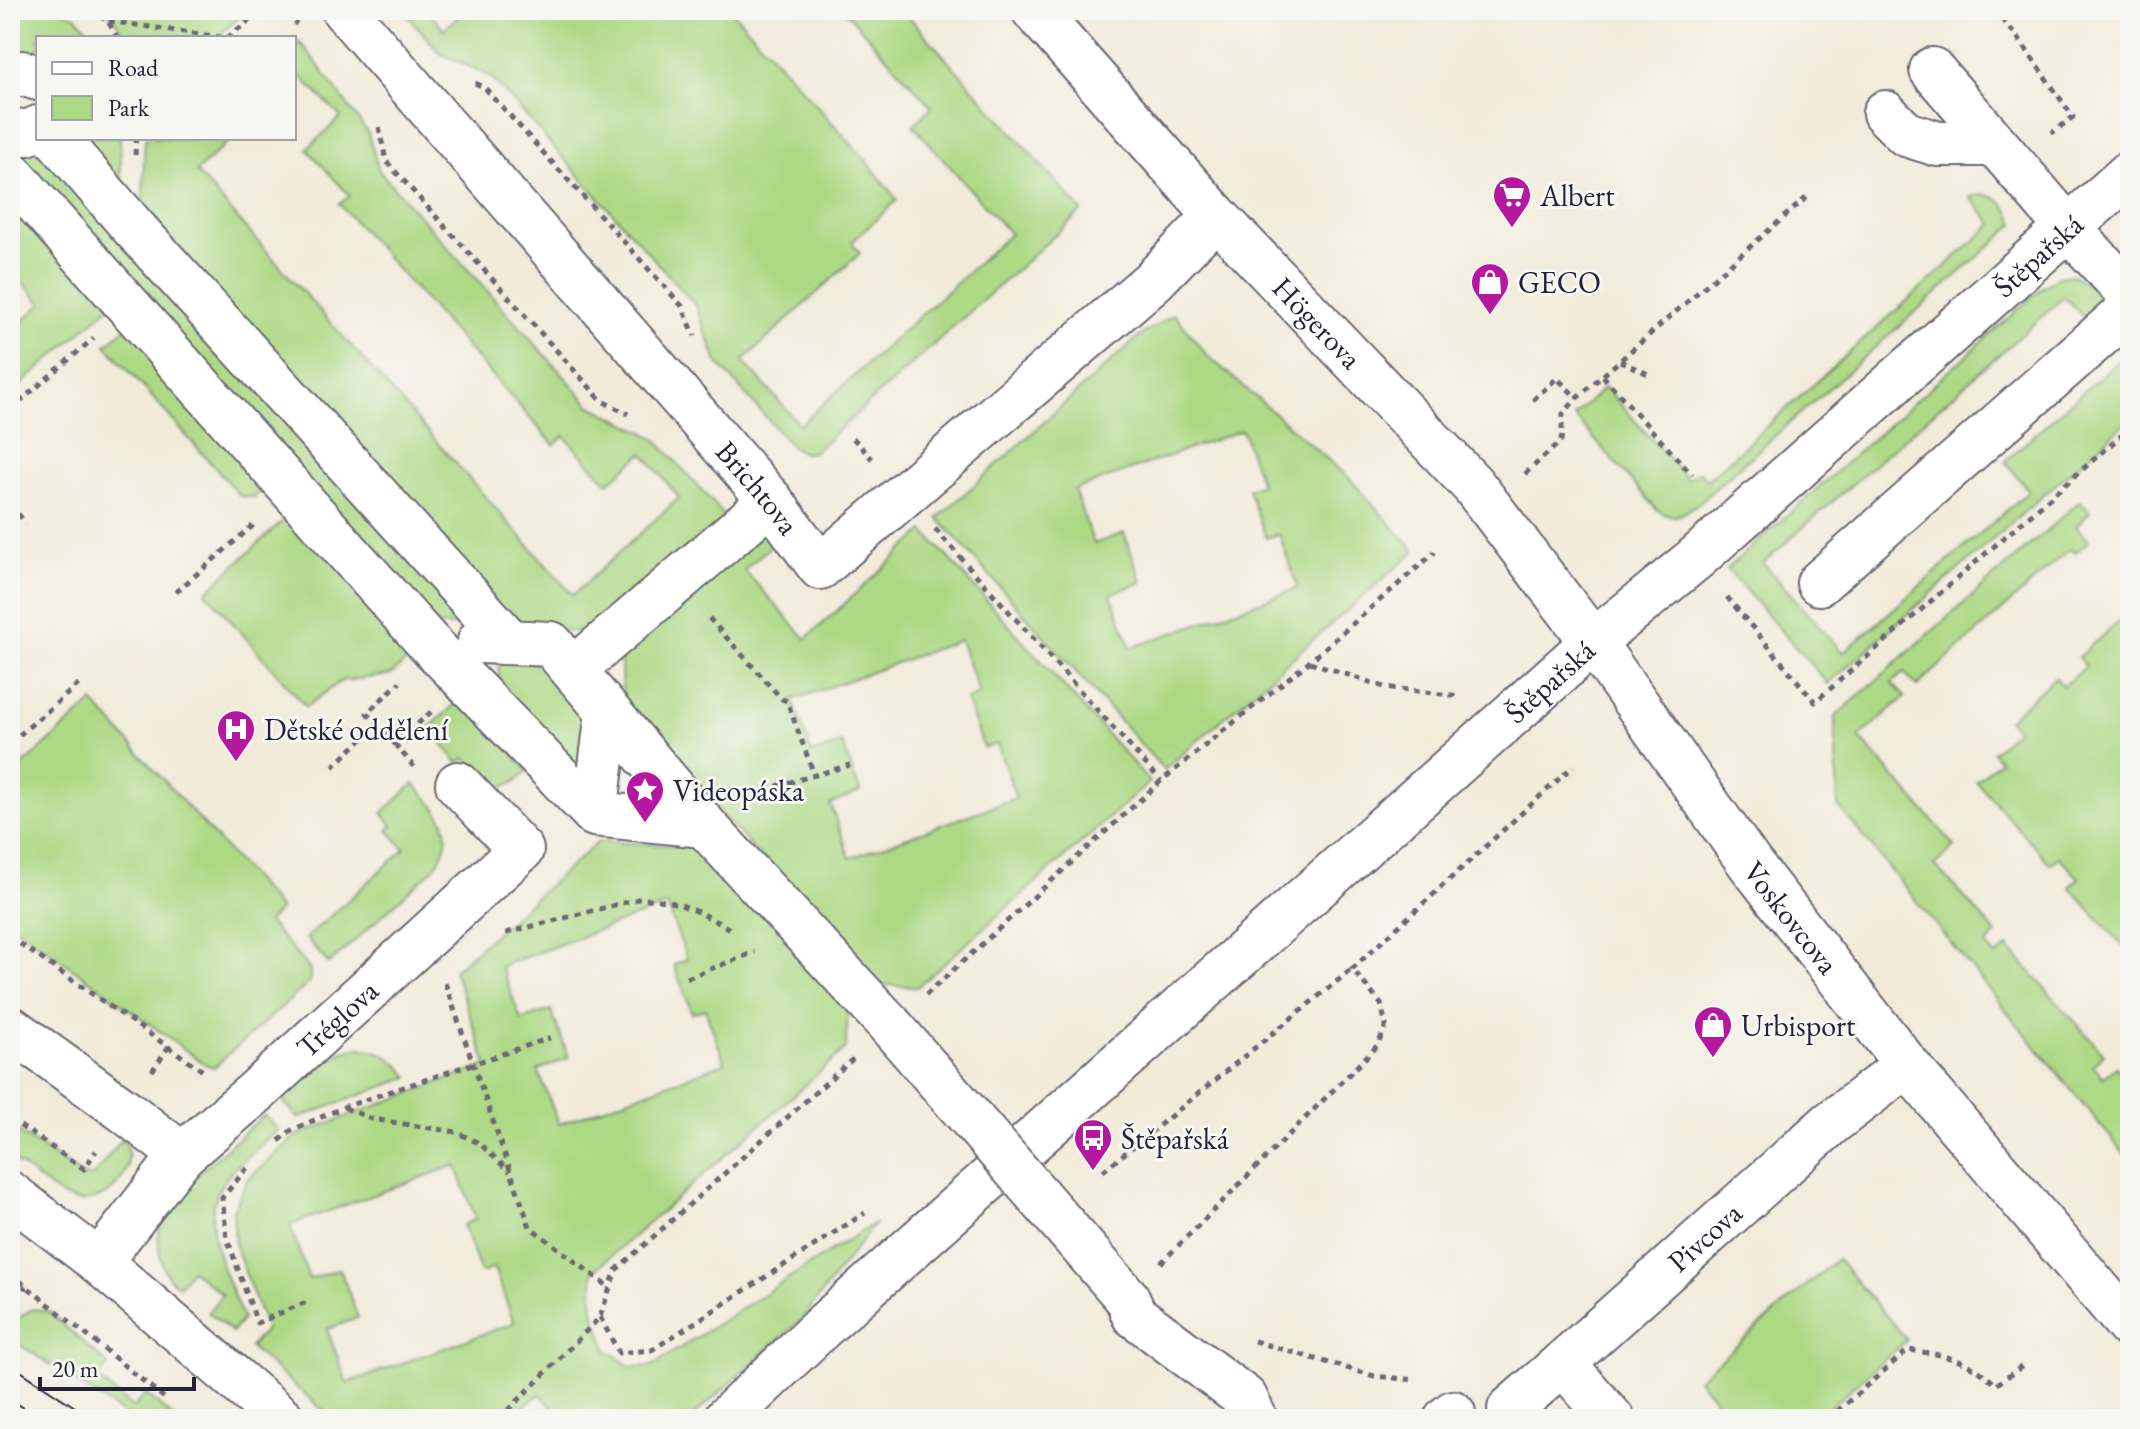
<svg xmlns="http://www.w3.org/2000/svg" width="2140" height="1429" font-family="'EB Garamond',serif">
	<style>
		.green { fill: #add985; stroke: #687e60; stroke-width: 2; fill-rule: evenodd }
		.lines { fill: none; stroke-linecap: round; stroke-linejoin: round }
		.minor-casing { stroke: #6b6873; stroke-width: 48 }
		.path { stroke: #6b6873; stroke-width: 5; stroke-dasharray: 6 6; stroke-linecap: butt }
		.minor { stroke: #fff; stroke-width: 44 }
		.tram { stroke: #22223b; stroke-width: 2 }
		.minor-bridge-casing { stroke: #6b6873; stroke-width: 48; stroke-linecap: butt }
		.minor-bridge { stroke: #fff; stroke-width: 44 }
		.labels { text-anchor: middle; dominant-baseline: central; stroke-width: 6; stroke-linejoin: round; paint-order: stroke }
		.poi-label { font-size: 30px; fill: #22223b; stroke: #f6f6f2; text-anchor: start }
		.street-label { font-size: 30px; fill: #22223b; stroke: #f6f6f2 }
	</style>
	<rect width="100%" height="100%" fill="#f6f6f2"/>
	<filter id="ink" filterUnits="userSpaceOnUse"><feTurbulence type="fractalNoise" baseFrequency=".0125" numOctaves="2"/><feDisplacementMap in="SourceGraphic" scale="16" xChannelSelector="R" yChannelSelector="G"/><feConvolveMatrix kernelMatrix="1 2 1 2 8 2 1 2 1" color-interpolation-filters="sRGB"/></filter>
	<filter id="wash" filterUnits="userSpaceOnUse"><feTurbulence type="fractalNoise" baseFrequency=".006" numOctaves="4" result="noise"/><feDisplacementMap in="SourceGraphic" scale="32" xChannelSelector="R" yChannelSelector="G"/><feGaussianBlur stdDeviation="1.8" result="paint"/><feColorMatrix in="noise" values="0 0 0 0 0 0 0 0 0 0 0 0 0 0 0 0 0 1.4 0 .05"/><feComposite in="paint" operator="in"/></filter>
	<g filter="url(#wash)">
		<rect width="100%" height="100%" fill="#f2ebda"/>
		<g class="green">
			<polygon points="10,10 58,10 76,16 95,38 38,38 38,65 10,62"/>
			<polygon points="104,10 157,10 162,15 169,10 248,10 216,38 126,38 115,20"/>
			<polygon points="403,10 427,10 444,29 466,10 731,10 870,165 897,200 852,242 860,253 743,361 800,425 1010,234 913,125 932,107 844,10 903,10 1082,211 814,452 804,453 792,447 717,362 696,306 491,77 440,53"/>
			<polygon points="294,38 306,49 368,133 379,171 591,406 654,437 731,523 607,633 510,628 142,219 145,138 232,138 196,172 573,595 679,498 643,453 608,483 564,436 554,445 339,204 350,196 307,149 341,117 300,76 294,81"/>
			<polygon points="74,138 120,138 121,193"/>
			<polygon points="46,139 483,627 431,625 10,156"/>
			<polygon points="10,185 115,302 10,394 10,332 42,304 10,268 10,251 13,248 10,244"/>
			<path d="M1983,194C2002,198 2008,207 2015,224L1701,501C1685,513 1675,523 1657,510L1574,416L1605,387L1687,479L1699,471L1707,480L1993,224L1970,197Z"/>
			<path d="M2072,275C2093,285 2108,302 2089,323L2064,297L1763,563L1843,653L2029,491L2005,461L2130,350V419L1828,684L1727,569L2042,288L2058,277Z"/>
			<path d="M1174,314L1207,355L1349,478L1415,551L1164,770L938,518L1137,338ZM1242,430L1261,484L1248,489L1266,538L1279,534L1298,588L1131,648L1111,594L1142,582L1124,533L1094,544L1074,490Z"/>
			<polygon points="132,322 275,479 254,497 240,496 106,345"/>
			<polygon points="2080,501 2090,512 2076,526 2089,541 2075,553 2070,549 1917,686 1904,672 1892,683 1905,697 1859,737 1955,846 1935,865 1997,934 1986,945 1996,957 2008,947 2104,1054 2093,1065 2103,1077 2116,1067 2130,1083 2130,1161 1838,806 1835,717"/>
			<polygon points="299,506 424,645 391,675 341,681 306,707 206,592"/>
			<path d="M761,524L776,541L744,570L806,639L924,531L1150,782L917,987L874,984L623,703L620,649ZM960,640L979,694L966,699L984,748L997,744L1016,798L850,858L830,804L860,792L842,743L812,754L793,700Z"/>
			<polygon points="2130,607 2130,954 2070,887 2079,878 2059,857 2050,864 1976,781 2000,761 1992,752 2017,730 2008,720 2055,677 2063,686 2086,666 2078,657 2128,613"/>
			<polygon points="498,657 540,663 585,713 591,763 556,763 500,696"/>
			<polygon points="463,697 528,771 512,784 497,788 465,758 458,763 429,728"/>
			<polygon points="93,702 280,909 268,922 310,970 310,982 214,1067 205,1064 10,923 10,777"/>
			<path d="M414,784C440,811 461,831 434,868L329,964L306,938L405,849L388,830L393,826L382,813Z"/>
			<path d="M599,841L709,848L848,1005L846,1049L593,1272V1310L607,1350L631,1367L652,1366L876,1222L802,1319L690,1419H563L540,1394L508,1419H333L250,1347L266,1329L235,1245L233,1211L248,1179L297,1135L487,1065L454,970ZM667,905L687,959L674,965L692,1013L705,1009L725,1063L559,1124L538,1070L569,1058L551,1010L521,1020L501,966ZM456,1165L476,1219L463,1225L481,1273L494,1268L514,1323L347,1383L327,1329L358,1318L340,1269L309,1279L290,1225Z"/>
			<path d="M360,1048C384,1051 395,1059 409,1077L298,1118L282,1100C306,1079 327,1052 360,1048Z"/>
			<path d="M264,1115L278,1130C261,1146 241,1160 227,1177C193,1219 227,1276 243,1319L232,1332L208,1312L222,1294L191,1270L179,1286C157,1274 155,1234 163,1214C166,1208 170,1202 173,1196Z"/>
			<path d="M10,1126L85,1177L93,1176L123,1138C144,1173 99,1213 66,1198C47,1188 28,1170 10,1157Z"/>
			<polygon points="1837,1259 1907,1340 1816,1419 1732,1419 1698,1379"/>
			<path d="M34,1309L49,1312L108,1365L98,1379L133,1408L146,1394L175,1419H131L10,1338C10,1325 22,1313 34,1309Z"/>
		</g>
	</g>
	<g filter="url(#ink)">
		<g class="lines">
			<g class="minor-casing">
				<g id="minor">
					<path id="s1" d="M344,10L771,501L820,567L1154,280L1216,216"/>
					<path id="s2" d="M1034,10L1216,216L1473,485L1593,642L1751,865L1907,1065L2130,1327"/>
					<polyline points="1932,70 2067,227 2130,294"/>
					<polyline points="10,76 22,73 38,78"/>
					<polyline points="1885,113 1906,134 1938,144 1994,144"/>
					<polyline points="10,130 27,133 38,128"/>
					<polyline points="56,138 133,227 509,641"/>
					<polyline points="10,173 426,640 595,814 704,825"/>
					<polyline points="1819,583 2130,309"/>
					<polyline points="480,641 551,644 704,825 889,1024"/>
					<polyline points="573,670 771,501"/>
					<polyline points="595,814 608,712"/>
					<polyline points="10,1028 125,1111 182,1155"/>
					<polyline points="10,1194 99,1262 282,1419"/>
					<path id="s3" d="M99,1262L182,1155L257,1091L521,850L458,784"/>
					<polyline points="1127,1298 1134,1315 1245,1398 1255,1419"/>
					<polyline points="1510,1409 1563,1363"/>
					<path id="s4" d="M726,1419L821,1328L1527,701L1593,642L1695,559L2130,173"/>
					<polyline points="1446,1419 1453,1413"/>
					<path id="s5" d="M1612,1419L1563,1363L1831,1123L1907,1065"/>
				</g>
			</g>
			<g class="path">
				<polyline points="89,10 108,21 117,38"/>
				<polyline points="106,10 108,21 227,38"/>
				<polyline points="274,10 297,24"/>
				<polyline points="1994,10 2016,35 2073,117 2052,133"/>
				<polyline points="227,38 262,10"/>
				<polyline points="475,83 484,87 682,306 695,336"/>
				<polyline points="379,127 386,161 602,401 628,414"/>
				<polyline points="135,155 136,138"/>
				<polyline points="1620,361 1648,374"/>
				<polyline points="1603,376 1692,475"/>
				<polyline points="1533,400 1557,378 1577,398"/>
				<polyline points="10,410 94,338"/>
				<polyline points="853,438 872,459"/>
				<polyline points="1525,474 1561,441 1563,414 1577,398 1807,197"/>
				<polyline points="10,505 26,523"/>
				<polyline points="935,529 1161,781"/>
				<polyline points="176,592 256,523"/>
				<polyline points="1727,597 1815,702 2130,428"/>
				<polyline points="709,618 782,699 787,701 815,777"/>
				<polyline points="1310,662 1384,687 1459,696"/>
				<polyline points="10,743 80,683"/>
				<polyline points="395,744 367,713 400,682"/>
				<polyline points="333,767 378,724"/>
				<polyline points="414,767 395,744 431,712"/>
				<polyline points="742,796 850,765"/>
				<path d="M506,933L638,899C678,898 698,912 732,930"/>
				<polyline points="10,937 206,1073"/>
				<polyline points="687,978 755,952"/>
				<polyline points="445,983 530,1227 610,1288"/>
				<polyline points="926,995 1161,781 1310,661 1435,552"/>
				<polyline points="152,1071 169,1046"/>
				<polyline points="345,1108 372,1119 456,1132 479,1143 510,1172"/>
				<polyline points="10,1119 84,1169 96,1151"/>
				<polyline points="279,1141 292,1130 344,1107 550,1038"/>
				<polyline points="247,1168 222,1198 227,1238 257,1323 309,1301"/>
				<polyline points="1103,1171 1352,969"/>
				<polyline points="1161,1263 1378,1045 1386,1025 1381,1004 1352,969 1573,766"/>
				<polyline points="10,1273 168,1401"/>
				<polyline points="10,1309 26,1286"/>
				<polyline points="600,1317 619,1353 652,1350 865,1213"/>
				<polyline points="1254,1341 1374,1376 1415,1380"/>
				<polyline points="500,1419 600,1317 616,1270 855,1057"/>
				<path d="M1828,1419L1908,1350C1941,1354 1971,1360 1996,1385L2025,1364"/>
			</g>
			<use href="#minor" class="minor"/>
			<g class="tram">
				<polyline points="10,1364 93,1419"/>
				<polyline points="10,1399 41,1419"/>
			</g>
			<g class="minor-bridge-casing">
				<polyline id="minor-bridge" points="889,1024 1127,1298"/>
			</g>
			<use href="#minor-bridge" class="minor-bridge"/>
		</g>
	</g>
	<defs>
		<g id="supermarket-pin" transform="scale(2)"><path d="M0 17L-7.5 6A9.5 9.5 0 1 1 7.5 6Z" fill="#b5179e" stroke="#f6f6f2"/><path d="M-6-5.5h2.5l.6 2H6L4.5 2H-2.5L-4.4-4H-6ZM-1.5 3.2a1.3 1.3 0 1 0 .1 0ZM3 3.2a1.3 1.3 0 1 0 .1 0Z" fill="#fff"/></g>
		<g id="shop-pin" transform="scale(2)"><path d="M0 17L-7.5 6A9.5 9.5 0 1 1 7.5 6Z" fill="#b5179e" stroke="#f6f6f2"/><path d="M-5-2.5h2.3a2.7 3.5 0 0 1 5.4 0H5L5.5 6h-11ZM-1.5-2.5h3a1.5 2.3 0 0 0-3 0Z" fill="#fff"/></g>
		<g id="hospital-pin" transform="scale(2)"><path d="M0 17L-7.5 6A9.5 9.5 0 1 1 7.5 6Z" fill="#b5179e" stroke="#f6f6f2"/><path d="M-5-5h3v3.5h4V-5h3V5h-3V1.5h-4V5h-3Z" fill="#fff"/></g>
		<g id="sight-pin" transform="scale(2)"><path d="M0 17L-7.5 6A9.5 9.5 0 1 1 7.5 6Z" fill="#b5179e" stroke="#f6f6f2"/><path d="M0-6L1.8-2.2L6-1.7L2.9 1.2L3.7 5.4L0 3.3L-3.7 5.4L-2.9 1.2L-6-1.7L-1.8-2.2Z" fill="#fff"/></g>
		<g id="bus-pin" transform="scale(2)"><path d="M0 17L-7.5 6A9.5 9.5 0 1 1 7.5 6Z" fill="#b5179e" stroke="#f6f6f2"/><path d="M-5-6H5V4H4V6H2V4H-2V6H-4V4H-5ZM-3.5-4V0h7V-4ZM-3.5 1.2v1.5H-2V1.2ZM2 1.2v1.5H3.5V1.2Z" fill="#fff"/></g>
	</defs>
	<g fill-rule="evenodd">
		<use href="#supermarket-pin" x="1512" y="195"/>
		<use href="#shop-pin" x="1490" y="282"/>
		<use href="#hospital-pin" x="236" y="729"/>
		<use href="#sight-pin" x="645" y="790"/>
		<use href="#shop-pin" x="1713" y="1025"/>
		<use href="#bus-pin" x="1093" y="1138"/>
	</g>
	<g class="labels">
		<g class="poi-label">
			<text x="1540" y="195">Albert</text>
			<text x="1518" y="282">GECO</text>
			<text x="264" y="729">Dětské oddělení</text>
			<text x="673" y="790">Videopáska</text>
			<text x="1741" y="1025">Urbisport</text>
			<text x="1121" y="1138">Štěpařská</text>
		</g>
		<g class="street-label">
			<text stroke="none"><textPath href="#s4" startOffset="1754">Štěpařská</textPath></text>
			<text stroke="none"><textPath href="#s2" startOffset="422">Högerova</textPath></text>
			<text stroke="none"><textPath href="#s1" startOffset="632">Brichtova</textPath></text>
			<text stroke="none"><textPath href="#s4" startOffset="1106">Štěpařská</textPath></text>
			<text stroke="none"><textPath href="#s2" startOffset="1184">Voskovcova</textPath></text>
			<text stroke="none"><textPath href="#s3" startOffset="342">Tréglova</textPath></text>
			<text stroke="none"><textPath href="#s5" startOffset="264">Pivcova</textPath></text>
		</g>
	</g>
	<rect width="2140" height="1429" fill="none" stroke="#f6f6f2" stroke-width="40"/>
	<rect x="36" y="36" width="260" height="104" fill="#f6f6f2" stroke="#a1a1a9" stroke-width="2"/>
	<rect x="52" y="62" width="40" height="12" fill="#ffffff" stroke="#a1a1a9" stroke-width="2"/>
	<text x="108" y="76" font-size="24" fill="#22223b">Road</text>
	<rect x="52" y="96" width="40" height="24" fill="#add985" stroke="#a1a1a9" stroke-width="2"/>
	<text x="108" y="116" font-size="24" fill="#22223b">Park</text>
	<path d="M40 1377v12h154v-12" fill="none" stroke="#22223b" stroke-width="4"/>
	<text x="52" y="1377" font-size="24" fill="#22223b" stroke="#f6f6f2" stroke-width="6" paint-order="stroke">20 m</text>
</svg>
